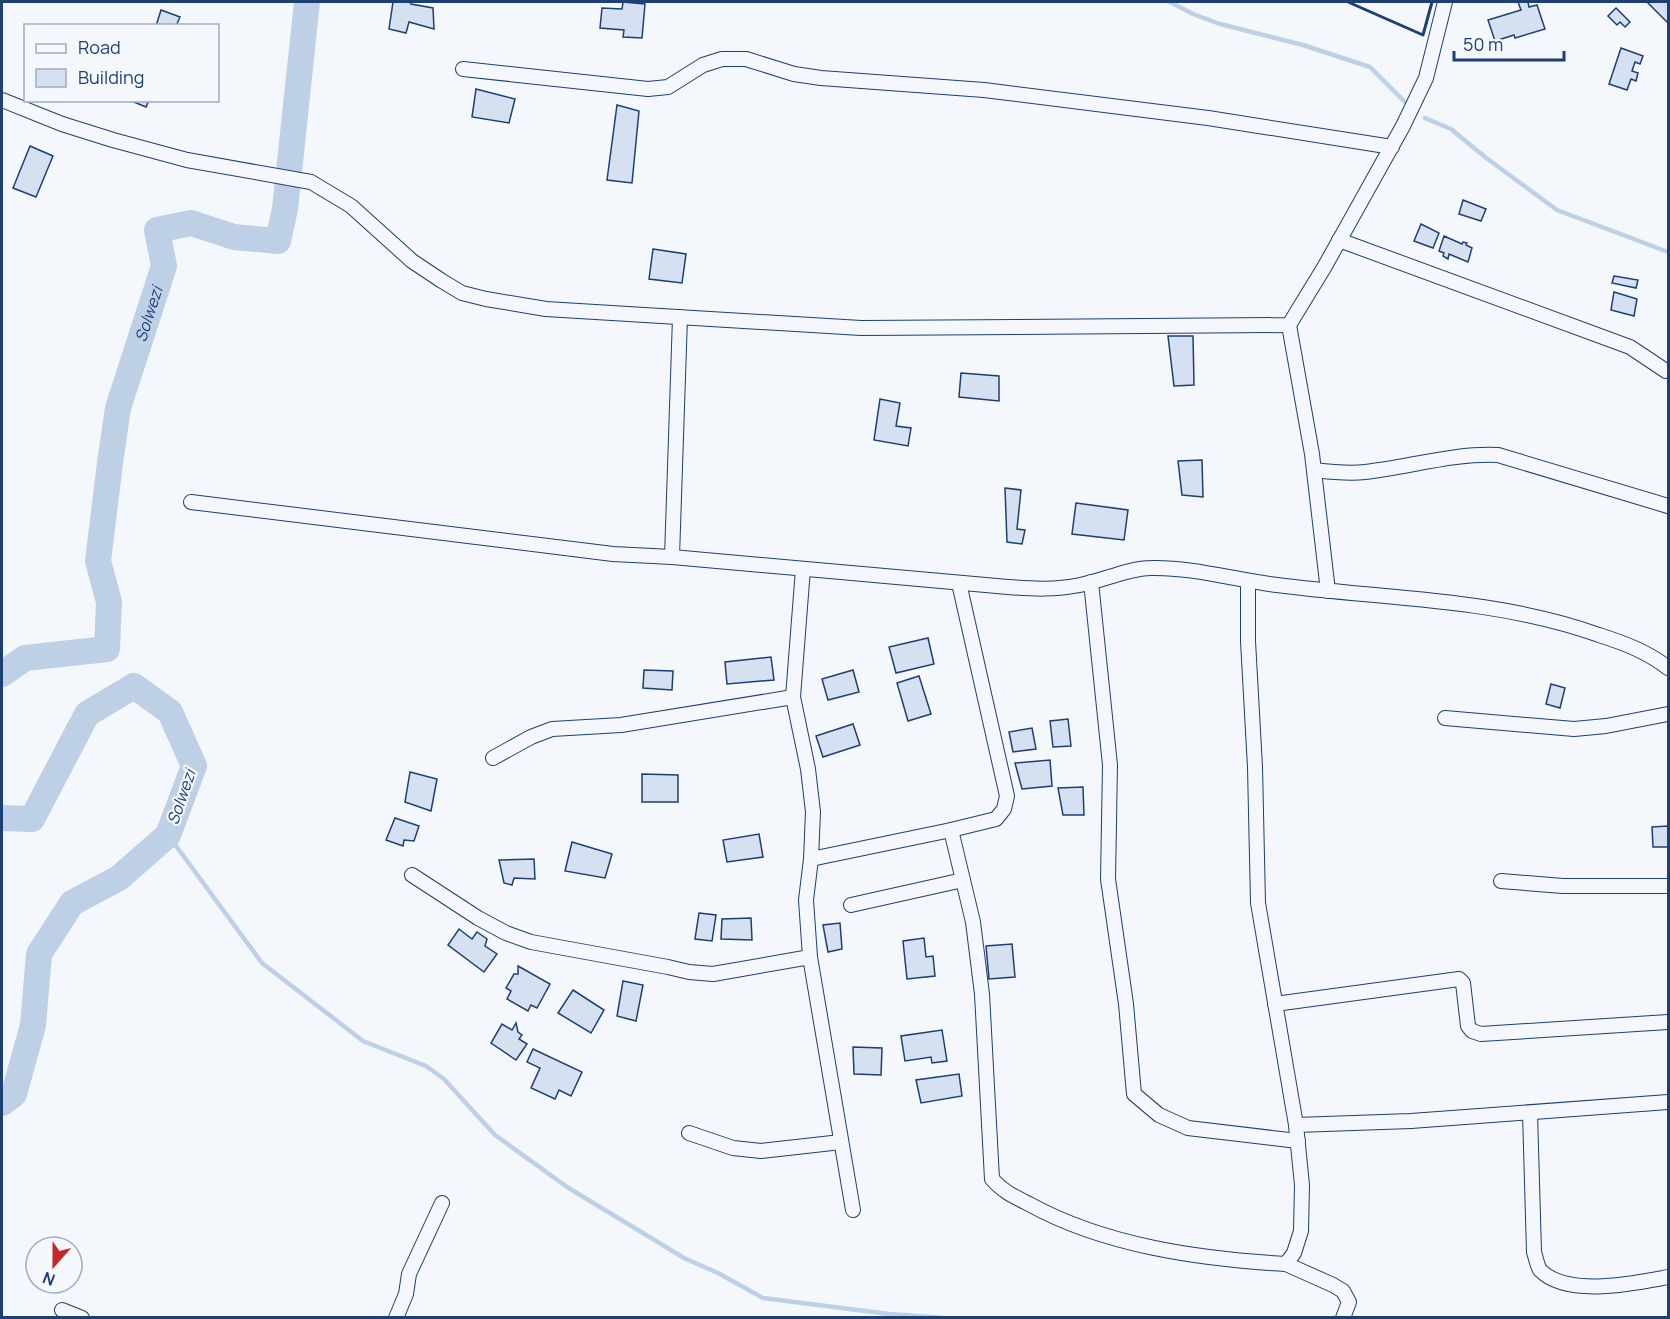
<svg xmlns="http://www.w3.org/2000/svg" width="1670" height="1319" font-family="Manrope,sans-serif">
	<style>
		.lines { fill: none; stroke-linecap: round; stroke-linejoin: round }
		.stream { stroke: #bed0e5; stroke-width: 4.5 }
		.river { stroke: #bed0e5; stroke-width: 26 }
		.building { fill: #d5e0f0; stroke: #1d3f73; stroke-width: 1.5 }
		.street-casing { stroke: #1d3f73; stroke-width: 16 }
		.street { stroke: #f4f7fb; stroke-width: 14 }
		.wall { stroke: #1d3f73; stroke-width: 3 }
		.labels { text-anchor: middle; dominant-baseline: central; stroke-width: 4.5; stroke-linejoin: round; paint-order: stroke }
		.water-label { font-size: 16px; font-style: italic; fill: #1d3f73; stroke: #f4f7fb }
	</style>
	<rect width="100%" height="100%" fill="#f4f7fb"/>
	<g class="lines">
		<g class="stream">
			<polyline points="1170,2 1193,14 1220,24 1303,45 1370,67 1405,102"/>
			<polyline points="1425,118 1451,129 1485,157 1557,210 1668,252"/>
			<polyline points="168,835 262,963 363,1041 426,1066 444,1079 495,1135 567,1187 684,1258 718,1273 763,1298 889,1314 945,1318"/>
		</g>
		<g class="river">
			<path id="s1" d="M2,674L25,658L107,649L109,602L98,561L110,463L118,408L164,266L157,230L191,223L234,237L278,241L285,209L307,2"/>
			<polyline points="2,818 32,819 87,714 134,686 170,712 194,766 168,835 119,878 72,903 39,954 33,1025 14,1094 2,1103"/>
		</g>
	</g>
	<g class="building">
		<polygon points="393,2 410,2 411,4 433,8 434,29 409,22 406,33 389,29"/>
		<polygon points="623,2 645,4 642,38 623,37 624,30 600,28 602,8 622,9"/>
		<polygon points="1518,2 1528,2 1529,7 1537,5 1545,29 1515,38 1514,35 1495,41 1488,20 1521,10"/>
		<polygon points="1647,2 1668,2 1668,23"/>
		<polygon points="1616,8 1630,22 1625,27 1620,22 1617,25 1608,16"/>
		<polygon points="161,10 180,17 176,26 156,26"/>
		<polygon points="1621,48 1643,56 1640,64 1635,62 1632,71 1638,73 1636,81 1631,79 1627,90 1609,84"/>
		<polygon points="476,89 515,99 509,123 472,117"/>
		<polygon points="129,100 149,100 146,107"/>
		<polygon points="617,105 639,111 632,183 607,180"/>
		<polygon points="30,146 53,156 36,197 13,188"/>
		<polygon points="1463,200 1486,209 1481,221 1459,214"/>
		<polygon points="1421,224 1439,233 1433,248 1414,241"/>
		<polygon points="1444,236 1462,244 1463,242 1467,243 1466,245 1472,248 1468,262 1449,254 1448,259 1443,256 1444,253 1439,251"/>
		<polygon points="653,249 686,254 682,283 649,279"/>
		<polygon points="1614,276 1638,280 1636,288 1612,283"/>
		<polygon points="1614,292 1637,299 1634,316 1611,310"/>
		<polygon points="1168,336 1193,336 1194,385 1174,386"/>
		<polygon points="961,373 999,376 999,401 959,397"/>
		<polygon points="880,399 900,403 896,426 911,428 908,446 874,440"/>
		<polygon points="1202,460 1203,497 1182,495 1178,461"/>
		<polygon points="1005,488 1021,490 1017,529 1025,530 1022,544 1007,542"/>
		<polygon points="1076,503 1128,510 1124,540 1072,534"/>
		<polygon points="928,638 934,664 896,673 889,647"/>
		<polygon points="771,657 774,680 727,684 725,662"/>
		<polygon points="644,670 673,671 672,690 643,688"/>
		<polygon points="853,670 859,692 828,700 822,679"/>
		<polygon points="919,676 931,714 908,721 897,683"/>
		<polygon points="1551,684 1565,688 1560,708 1546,704"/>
		<polygon points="1068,719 1071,746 1053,747 1050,721"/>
		<polygon points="853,724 860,745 823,757 816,736"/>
		<polygon points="1032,728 1036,749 1013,752 1009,732"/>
		<polygon points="1050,760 1052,786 1022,789 1015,763"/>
		<polygon points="410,772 437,779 431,811 405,802"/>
		<polygon points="642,774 678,775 678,802 642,802"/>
		<polygon points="1083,787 1084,815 1063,815 1058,788"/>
		<polygon points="395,818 419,826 414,841 404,840 403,846 386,840"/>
		<polygon points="1668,826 1668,847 1653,847 1652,827"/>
		<polygon points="759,834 763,857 727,862 723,840"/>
		<polygon points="572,842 612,854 605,878 565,871"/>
		<polygon points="534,859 535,879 514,878 512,885 504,883 499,860"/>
		<polygon points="699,913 716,915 712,941 695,939"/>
		<polygon points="751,918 752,940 721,939 722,919"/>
		<polygon points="840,923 842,949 828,952 823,925"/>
		<polygon points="459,929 472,939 477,932 487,939 485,946 497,954 484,972 448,945"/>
		<polygon points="924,938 926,957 933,956 935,976 907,979 903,941"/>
		<polygon points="1012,944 1015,977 989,979 986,946"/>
		<polygon points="518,966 550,984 537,1008 531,1005 528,1011 507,999 511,991 506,988 514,974 518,974"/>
		<polygon points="623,981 643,985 636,1021 617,1016"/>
		<polygon points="573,990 604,1010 591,1033 558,1013"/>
		<polygon points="516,1023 518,1032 522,1035 519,1039 527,1044 516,1060 491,1043 502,1024 512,1030"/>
		<polygon points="942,1030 947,1061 932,1063 931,1057 905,1061 901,1036"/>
		<polygon points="853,1047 882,1048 881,1075 854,1074"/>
		<polygon points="533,1049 582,1072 571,1096 559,1090 555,1099 531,1088 540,1068 527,1062"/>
		<polygon points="959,1074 962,1096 921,1103 916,1080"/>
	</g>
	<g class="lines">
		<g class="street-casing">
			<g id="street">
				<polyline points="463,69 648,89 668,87 703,65 722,59 746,59 794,74 821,78 984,90 1208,118 1392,147"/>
				<polyline points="2,100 62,124 113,140 187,160 311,182 351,206 412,261 442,281 462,293 486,299 546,309 861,328 1289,325 1325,266 1403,126 1426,78 1445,2"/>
				<polyline points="1339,240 1630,347 1666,371"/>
				<polyline points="1289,325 1312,454 1328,591"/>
				<path d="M1314,470C1331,472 1348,474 1365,472C1410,467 1453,453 1498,455L1668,506"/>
				<path d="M191,502L613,554L672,557L1008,587C1033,589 1055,590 1080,585C1102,581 1129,568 1151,568C1193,567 1235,580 1277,585C1384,599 1496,598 1599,635C1624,643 1648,652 1668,668"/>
				<polyline points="672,557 680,317"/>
				<polyline points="803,569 793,697 808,769 813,812 811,859 806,900 810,957 853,1210"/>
				<polyline points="1091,582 1110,765 1108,879 1126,1004 1134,1094 1159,1115 1188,1128 1298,1141"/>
				<polyline points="1445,718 1574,729 1606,726 1668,714"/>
				<polyline points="493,758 531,737 552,729 621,725 793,697"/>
				<path d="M951,830L973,922L982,994L992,1179C1002,1191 1015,1197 1029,1204C1105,1246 1200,1259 1286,1264L1294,1253L1301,1231L1302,1185L1296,1125L1258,903L1255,767L1248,641V581"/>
				<polyline points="811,859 951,830 996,819 1004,809 1007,796 959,583"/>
				<polyline points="412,875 478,918 506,933 531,942 668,967 689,972 713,974 810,957"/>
				<polyline points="1501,881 1563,886 1668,886"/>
				<polyline points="851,905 963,880"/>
				<polyline points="1275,1004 1459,979 1463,983 1468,1026 1472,1031 1481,1034 1668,1022"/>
				<path d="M1530,1113L1534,1252C1536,1258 1537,1265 1540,1270C1567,1298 1635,1283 1668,1277"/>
				<polyline points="1296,1125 1411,1121 1668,1102"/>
				<polyline points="689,1133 733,1148 761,1151 841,1142"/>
				<polyline points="1286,1264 1333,1285 1343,1291 1349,1302 1343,1318"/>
				<polyline points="62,1310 82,1318"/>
				<polyline points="396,1318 406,1294 409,1274 442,1203"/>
			</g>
		</g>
		<use href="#street" class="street"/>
		<polyline class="wall" points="1348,2 1423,35 1432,2"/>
	</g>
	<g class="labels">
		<g class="water-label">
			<text stroke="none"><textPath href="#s1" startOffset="453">Solwezi</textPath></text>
			<text transform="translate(181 797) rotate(-71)">Solwezi</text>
		</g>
	</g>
	<rect width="1670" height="1319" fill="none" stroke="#1d3f73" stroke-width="6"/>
	<rect x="24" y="24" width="195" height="78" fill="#f4f7fb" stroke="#9eadc5" stroke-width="1.5"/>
	<rect x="36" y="44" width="30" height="9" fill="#f4f7fb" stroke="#9eadc5" stroke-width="1.5"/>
	<text x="78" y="54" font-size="18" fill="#1d3f73">Road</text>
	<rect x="36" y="69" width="30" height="18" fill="#d5e0f0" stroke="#9eadc5" stroke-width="1.5"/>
	<text x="78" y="84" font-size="18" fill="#1d3f73">Building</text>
	<g transform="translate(54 1265) rotate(201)"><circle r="28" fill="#f4f7fb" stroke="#9eadc5" stroke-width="1.5"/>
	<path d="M0-4.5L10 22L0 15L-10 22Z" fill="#c62828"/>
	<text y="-9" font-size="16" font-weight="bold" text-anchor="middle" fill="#1d3f73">N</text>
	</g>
	<path d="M1454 51v9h110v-9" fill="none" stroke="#1d3f73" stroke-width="3"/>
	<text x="1463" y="51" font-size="18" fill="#1d3f73" stroke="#f4f7fb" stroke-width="4.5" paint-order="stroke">50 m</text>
</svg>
